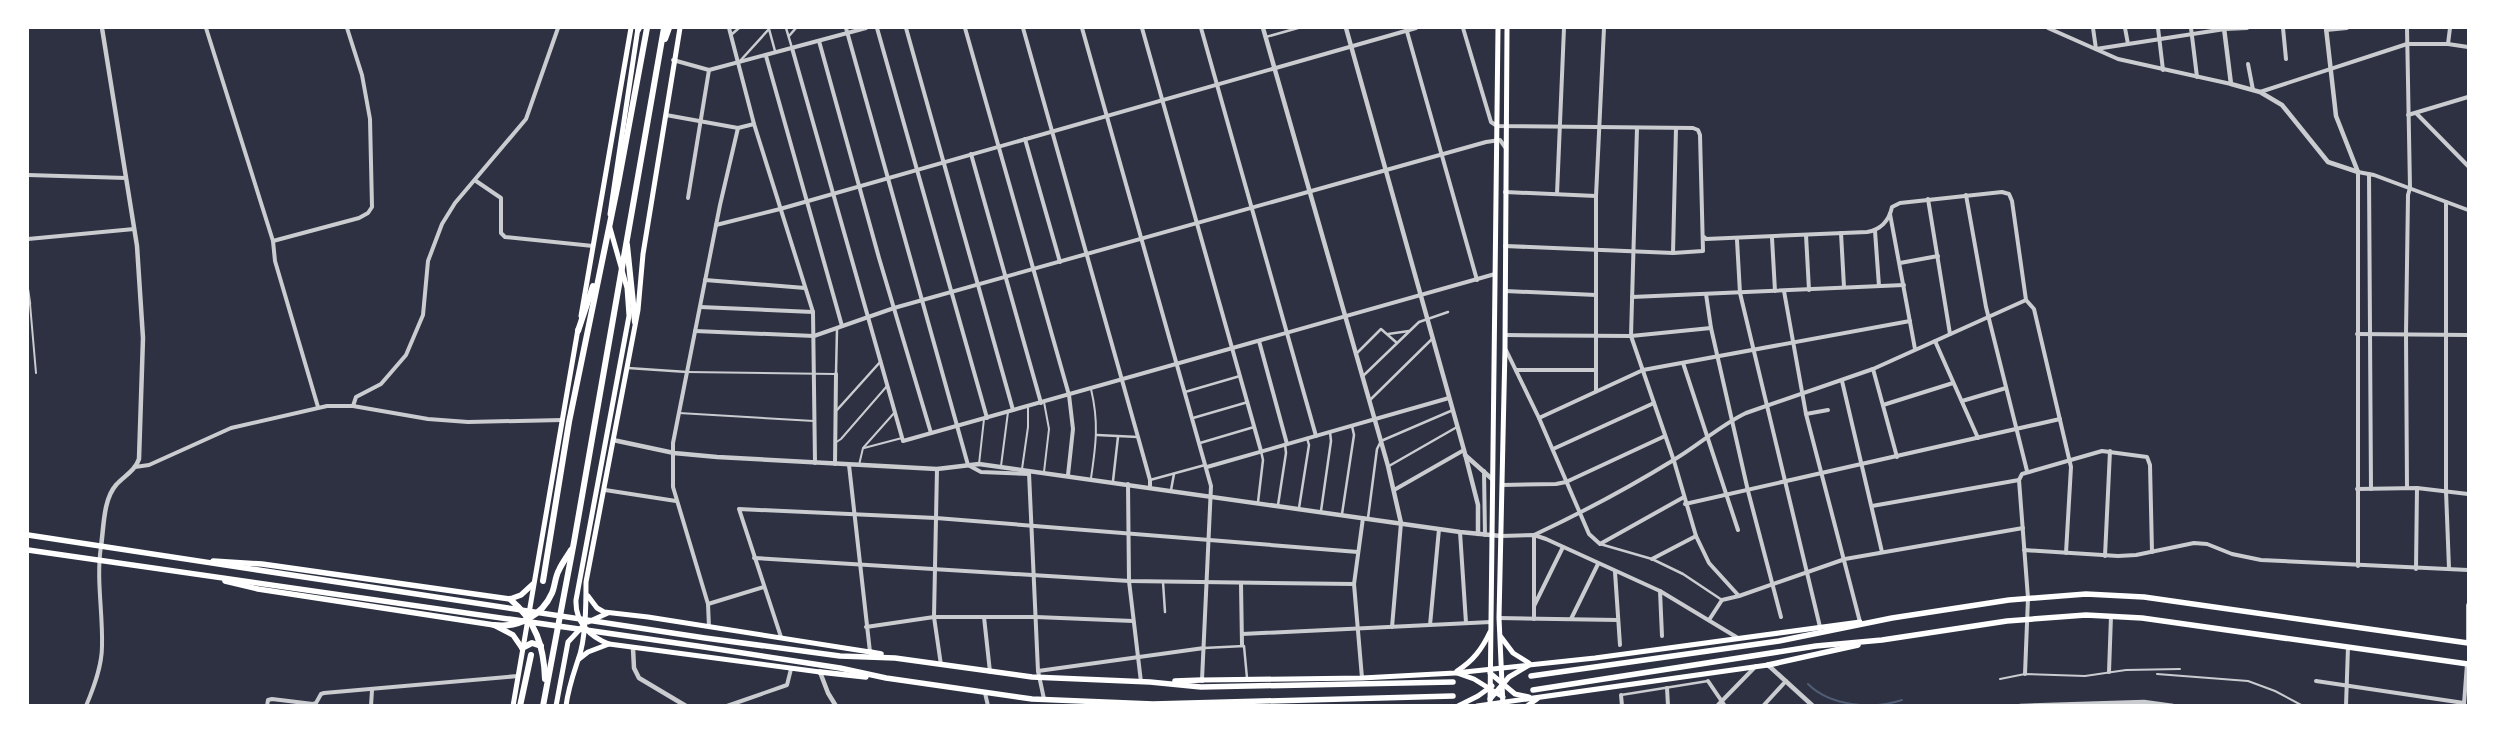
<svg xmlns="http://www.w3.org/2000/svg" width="2496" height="733" font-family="Manrope,sans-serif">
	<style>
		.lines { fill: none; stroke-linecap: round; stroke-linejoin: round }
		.stream { stroke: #4f5d75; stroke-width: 2 }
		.service { stroke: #caccd0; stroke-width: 2 }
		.pedestrian { stroke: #caccd0; stroke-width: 2.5 }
		.minor { stroke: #caccd0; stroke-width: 4 }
		.tertiary { stroke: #caccd0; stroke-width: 4.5 }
		.secondary { stroke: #fff; stroke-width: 5 }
		.trunk { stroke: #fff; stroke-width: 5.5 }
		.motorway { stroke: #fff; stroke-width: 6 }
	</style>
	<rect width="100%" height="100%" fill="#2d3142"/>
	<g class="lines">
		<path class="stream" d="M1808,684C1830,706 1872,710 1902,700"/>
		<g class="service">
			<polyline points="30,304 36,373"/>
			<polyline points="687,372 835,374"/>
			<polyline points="679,413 814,421"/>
			<polyline points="835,443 841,439 887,386"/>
			<polyline points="864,448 902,438"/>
			<polyline points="979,464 984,419"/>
			<polyline points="859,465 863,448 895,412"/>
			<polyline points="1001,466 1008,412"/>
			<polyline points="1022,469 1028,427 1028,408"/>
			<polyline points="1044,472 1049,429 1044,402"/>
			<path d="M1091,478C1096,445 1099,422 1091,389"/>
			<polyline points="2157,674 2248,681 2275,691 2303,706"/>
			<polyline points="2000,679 2025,674 2085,676 2126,670 2180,669"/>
		</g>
		<g class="pedestrian">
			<polyline points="786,28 792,48"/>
			<polyline points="731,35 739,28"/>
			<polyline points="789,36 796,28"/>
			<polyline points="1266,37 1298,28"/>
			<polyline points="740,61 769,29 775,51"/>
			<polyline points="28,290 30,304"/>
			<polyline points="1388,334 1409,331"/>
			<polyline points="1357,353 1381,329 1397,343"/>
			<polyline points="628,368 687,372"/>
			<polyline points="836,374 837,329"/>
			<polyline points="1363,376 1419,322 1448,312"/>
			<polyline points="1185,392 1240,376"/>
			<polyline points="1370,400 1433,338"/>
			<polyline points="837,410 881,361"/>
			<polyline points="1193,418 1248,402"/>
			<polyline points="1097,435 1138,437"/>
			<polyline points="1200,443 1254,427"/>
			<polyline points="1389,466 1457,427"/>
			<polyline points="1150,480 1205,465"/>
			<polyline points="1113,481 1118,437"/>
			<polyline points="1171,490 1174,474"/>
			<polyline points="1258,502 1263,460 1261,451"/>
			<polyline points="1278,505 1286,453 1285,444"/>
			<polyline points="1299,508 1309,445 1307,438"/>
			<polyline points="1321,511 1331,441 1330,432"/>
			<polyline points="1342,514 1354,435 1352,426"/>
			<polyline points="1368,518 1377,449 1381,441 1453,410"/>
			<polyline points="1600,544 1652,559 1683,574 1722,600"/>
			<polyline points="1163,582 1165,612"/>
			<polyline points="1204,648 1244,646 1247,678"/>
			<polyline points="1621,695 1708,681"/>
		</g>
		<g class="minor">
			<polyline points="206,28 273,241 275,261 318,407"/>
			<polyline points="729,28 754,124 813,312 815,463"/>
			<polyline points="846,28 968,465 981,472 1029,474"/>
			<polyline points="877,28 987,418"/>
			<polyline points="906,28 1013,410"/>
			<polyline points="965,28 1069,395 1073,429 1068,475"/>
			<polyline points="1023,28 1138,437 1150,480 1150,487"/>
			<polyline points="1082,28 1211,486 1202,680"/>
			<polyline points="1142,28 1261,451"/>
			<polyline points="1201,28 1316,436"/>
			<polyline points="1406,28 1477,280"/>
			<polyline points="1463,28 1491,122 1497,126 1693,128 1698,130 1700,135 1703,251 1673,253 1505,246"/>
			<polyline points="2048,28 2118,59 2231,84"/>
			<polyline points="2093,28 2096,49 2225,29 2247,28"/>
			<polyline points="2125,28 2128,44"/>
			<polyline points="2158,28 2163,70"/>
			<polyline points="2191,28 2197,77"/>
			<polyline points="2283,28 2286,59"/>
			<polyline points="2407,28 2410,188 2408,195 2406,334 2407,488"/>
			<polyline points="2326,30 2347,28"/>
			<polyline points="819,41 879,258 931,433"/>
			<polyline points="2448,44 2450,28"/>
			<polyline points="792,48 903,441 1495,274"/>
			<polyline points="766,56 842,326"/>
			<polyline points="673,60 709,70 866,28"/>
			<polyline points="2248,64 2253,90"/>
			<polyline points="2260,92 2407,44 2448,44 2468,47"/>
			<polyline points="2416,113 2468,166"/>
			<polyline points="666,115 738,128 754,124"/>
			<polyline points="2408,115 2468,97"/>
			<polyline points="1637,128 1631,336 1674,461 1696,536 1709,563 1739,596"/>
			<polyline points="1025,139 1060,262"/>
			<polyline points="971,154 1041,403"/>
			<polyline points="2369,174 2371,489"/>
			<polyline points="28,175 126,178"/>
			<polyline points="476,181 501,198 501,233 505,237 593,246"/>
			<polyline points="1505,192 1596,196"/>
			<polyline points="1557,194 1564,28"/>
			<polyline points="1966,195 1986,307 2027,471"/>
			<polyline points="688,198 709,70"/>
			<polyline points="1928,199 1950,334"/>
			<polyline points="2446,202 2446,491 2449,568"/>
			<polyline points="1890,214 1915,349"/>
			<polyline points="716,225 780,209 1416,28"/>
			<polyline points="1875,231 1879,286"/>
			<polyline points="1841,233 1844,287"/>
			<polyline points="1806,235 1809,290"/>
			<path d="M1704,237L1706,239L1867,232C1880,230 1889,221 1892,207L1900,203L2002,192L2009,194L2012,201L2026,300L2034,309L2071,467L2066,553"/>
			<polyline points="1772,238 1775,291"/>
			<polyline points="28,239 134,229"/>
			<polyline points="1737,240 1740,293 1820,627"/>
			<polyline points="273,241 359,218 368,213 372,207 370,119 362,75 347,28"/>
			<polyline points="1673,253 1676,128"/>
			<polyline points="1900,263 1938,256"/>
			<polyline points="705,280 805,288"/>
			<polyline points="1505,291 1596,295"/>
			<polyline points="1784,291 1806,414 1860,622"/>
			<polyline points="1706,294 1711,328 1748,491 1781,617"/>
			<polyline points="1632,297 1904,285"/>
			<polyline points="700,307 813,312"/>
			<polyline points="695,331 814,336 894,308 1486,142 1500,140 1505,147"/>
			<polyline points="2357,334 2468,335"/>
			<polyline points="1505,335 1631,336 1711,328"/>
			<polyline points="1259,341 1287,444"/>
			<polyline points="1935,341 1978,438"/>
			<polyline points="1506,350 1539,418 1589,534 1600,544 1684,497"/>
			<polyline points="1683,363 1738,530"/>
			<polyline points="1873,369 1897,457"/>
			<polyline points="1516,370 1595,370"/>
			<polyline points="1842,381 1882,552"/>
			<polyline points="1596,391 1596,196 1604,28"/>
			<polyline points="1962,401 2006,388"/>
			<polyline points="1883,405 1953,383"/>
			<polyline points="353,406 356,397 381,384 406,355 423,315 428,261 442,224 455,203 526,119 558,28"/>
			<polyline points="1806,414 1828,410"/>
			<polyline points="1539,418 1643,370 1910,321"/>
			<polyline points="1553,449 1654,403"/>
			<polyline points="835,464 836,374"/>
			<polyline points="849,465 870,652"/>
			<polyline points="135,467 149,465 231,428 327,406 353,406 428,419 468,422 562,420"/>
			<polyline points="1207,467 1449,398"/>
			<polyline points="937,469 934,617 941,665"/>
			<polyline points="1484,471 1485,535"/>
			<polyline points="1029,473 1038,671 1044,699"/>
			<polyline points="1128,484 1129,581 1141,682"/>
			<polyline points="1502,485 1556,484 1566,482 1665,436"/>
			<polyline points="2357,489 2417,488 2468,494"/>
			<polyline points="605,490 676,501"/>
			<polyline points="1394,490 1464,450"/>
			<polyline points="1685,504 2060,419"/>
			<polyline points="1872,506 2019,480"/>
			<polyline points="1460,532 1466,623"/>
			<path d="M1534,535C1581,513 1628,488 1672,461C1698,446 1719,426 1746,413L1873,369L2026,300"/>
			<polyline points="1501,536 1534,535 1546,539 1660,591 1738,638"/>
			<polyline points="2024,550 2118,556 2136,555 2194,543 2207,544 2232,554 2261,560 2468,570"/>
			<polyline points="2105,556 2110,451"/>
			<polyline points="754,558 1129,581 1354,584"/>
			<polyline points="1652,559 1696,536"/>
			<polyline points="2358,566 2358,172 2374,175 2468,210"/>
			<polyline points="2416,569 2417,488"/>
			<polyline points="1615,572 1620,645"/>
			<polyline points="1241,584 1242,645"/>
			<polyline points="1660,591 1662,636"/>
			<polyline points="708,604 764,587"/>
			<polyline points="1534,606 1563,547"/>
			<polyline points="984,617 990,672"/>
			<polyline points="1499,618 1618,620"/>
			<polyline points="1534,619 1534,535"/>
			<polyline points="1571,619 1598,564"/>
			<polyline points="1709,620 1722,600 1739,596 1845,559 2023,528"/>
			<polyline points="1430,625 1439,529"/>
			<polyline points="709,627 708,604 673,487 673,443 720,205 738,128"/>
			<polyline points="866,627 934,617 1036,617 1133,621"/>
			<polyline points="1392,627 1401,523"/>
			<polyline points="1242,634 1491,622"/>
			<polyline points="781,637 739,509 936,518 1358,552"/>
			<polyline points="2468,642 2468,605"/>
			<polyline points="1038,671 1204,648"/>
			<polyline points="2109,672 2111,616"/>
			<polyline points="2025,674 2028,598 2019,480 2022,474 2102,451 2147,457 2150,465 2152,552"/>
			<polyline points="1362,678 1354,584 1363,518"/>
			<polyline points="1708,681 1725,706"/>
			<polyline points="2316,681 2464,703"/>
			<polyline points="1667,688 1668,706"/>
			<polyline points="985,693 988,706"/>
			<polyline points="1621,695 1622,706"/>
			<polyline points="2464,704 2467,664"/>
			<path d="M86,706C94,687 102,666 102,646C103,612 96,580 101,546"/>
			<polyline points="267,706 268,700 272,699 313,704 316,703 321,694 324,693 518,676"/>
			<polyline points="371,706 372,690"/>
			<polyline points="727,706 787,685 791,669"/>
			<polyline points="1717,706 1756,666"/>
			<polyline points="1763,706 1786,681"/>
			<polyline points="2346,706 2348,647"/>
		</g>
		<g class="tertiary">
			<polyline points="1263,28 1388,466 1401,523"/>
			<polyline points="1346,28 1464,450 1478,505 1478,534"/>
			<polyline points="2224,28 2231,84 2260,92 2282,105 2328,162 2358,172"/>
			<polyline points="2326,28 2336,116 2358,172"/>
			<polyline points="613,440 674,453 717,457 937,469 979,464 1460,532 1501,536"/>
			<polyline points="1465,455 1492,479"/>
			<path d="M101,546C104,527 103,500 116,485C124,476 135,471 139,459L143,338L137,246L102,28"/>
			<polyline points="633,648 634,668 639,678 686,706"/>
			<polyline points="1768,665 1813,706"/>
			<polyline points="820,672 828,693 836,706"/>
			<polyline points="2020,706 2144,702 2173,706"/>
		</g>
		<g class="secondary">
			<polyline points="610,214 638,28"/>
			<path d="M610,228L627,288L629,316L576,600C575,622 590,637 609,644L820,672"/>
			<polyline points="581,316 631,28"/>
			<polyline points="588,596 597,608 604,612 648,617 870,652"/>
			<polyline points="588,622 608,613"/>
			<polyline points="1501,637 1513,653 1529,663"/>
			<polyline points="579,659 588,652 609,644"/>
			<path d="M1457,671C1473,661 1482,649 1490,632"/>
			<polyline points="1457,673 1474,679 1503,697"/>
			<polyline points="1490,673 1515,694 1529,697"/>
			<polyline points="1202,680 1362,678 1455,673 1595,658 1860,622"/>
			<polyline points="1490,699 1509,677 1529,665"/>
			<polyline points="513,706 578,329"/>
			<polyline points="556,706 568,642 582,627"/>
			<path d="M566,706C568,689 573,675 578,660C586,640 586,603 586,582L638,310L643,254L680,28"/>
			<polyline points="1458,706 1478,696 1492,686"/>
			<polyline points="1477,706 1768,665"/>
			<polyline points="1490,706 1498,28"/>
			<polyline points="1503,706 1499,618 1505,348 1507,28"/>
			<polyline points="1527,706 1537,699"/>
		</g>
		<g class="trunk">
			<polyline points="28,535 705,638 840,656 895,658 1032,677 1150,682 1201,687 1453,682"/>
			<polyline points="28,550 704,647 840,668 886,678 1032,699 1153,704 1453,696"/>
			<polyline points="213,561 262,564 510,599 521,595 533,584"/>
			<polyline points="225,581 258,589 494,625 513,635 522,648"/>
			<polyline points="870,652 881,654"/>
			<polyline points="1768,665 1858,645"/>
			<polyline points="820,672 866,677"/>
			<polyline points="1531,676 1779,641 1892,618 2009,600 2086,594 2144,597 2468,643"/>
			<polyline points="1175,681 1202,680"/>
			<polyline points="1533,690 1816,646 1882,640 2007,621 2086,615 2142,618 2468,664"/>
		</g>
		<g class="motorway">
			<polyline points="638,30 639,28"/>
			<polyline points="665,39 669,28"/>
			<polyline points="627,245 635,322"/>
			<polyline points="578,331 593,286"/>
			<polyline points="543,581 569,422 618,184 647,28"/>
			<path d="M510,599C536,621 544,647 545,679"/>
			<path d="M494,625C518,628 542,616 552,593C555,586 555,577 559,570C562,563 567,557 571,550"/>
			<polyline points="522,648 532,643 541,646"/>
			<polyline points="520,706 531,655"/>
			<polyline points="543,706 574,542 664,28"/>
		</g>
	</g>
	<rect width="2496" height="733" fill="none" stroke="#ffffff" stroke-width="58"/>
</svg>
